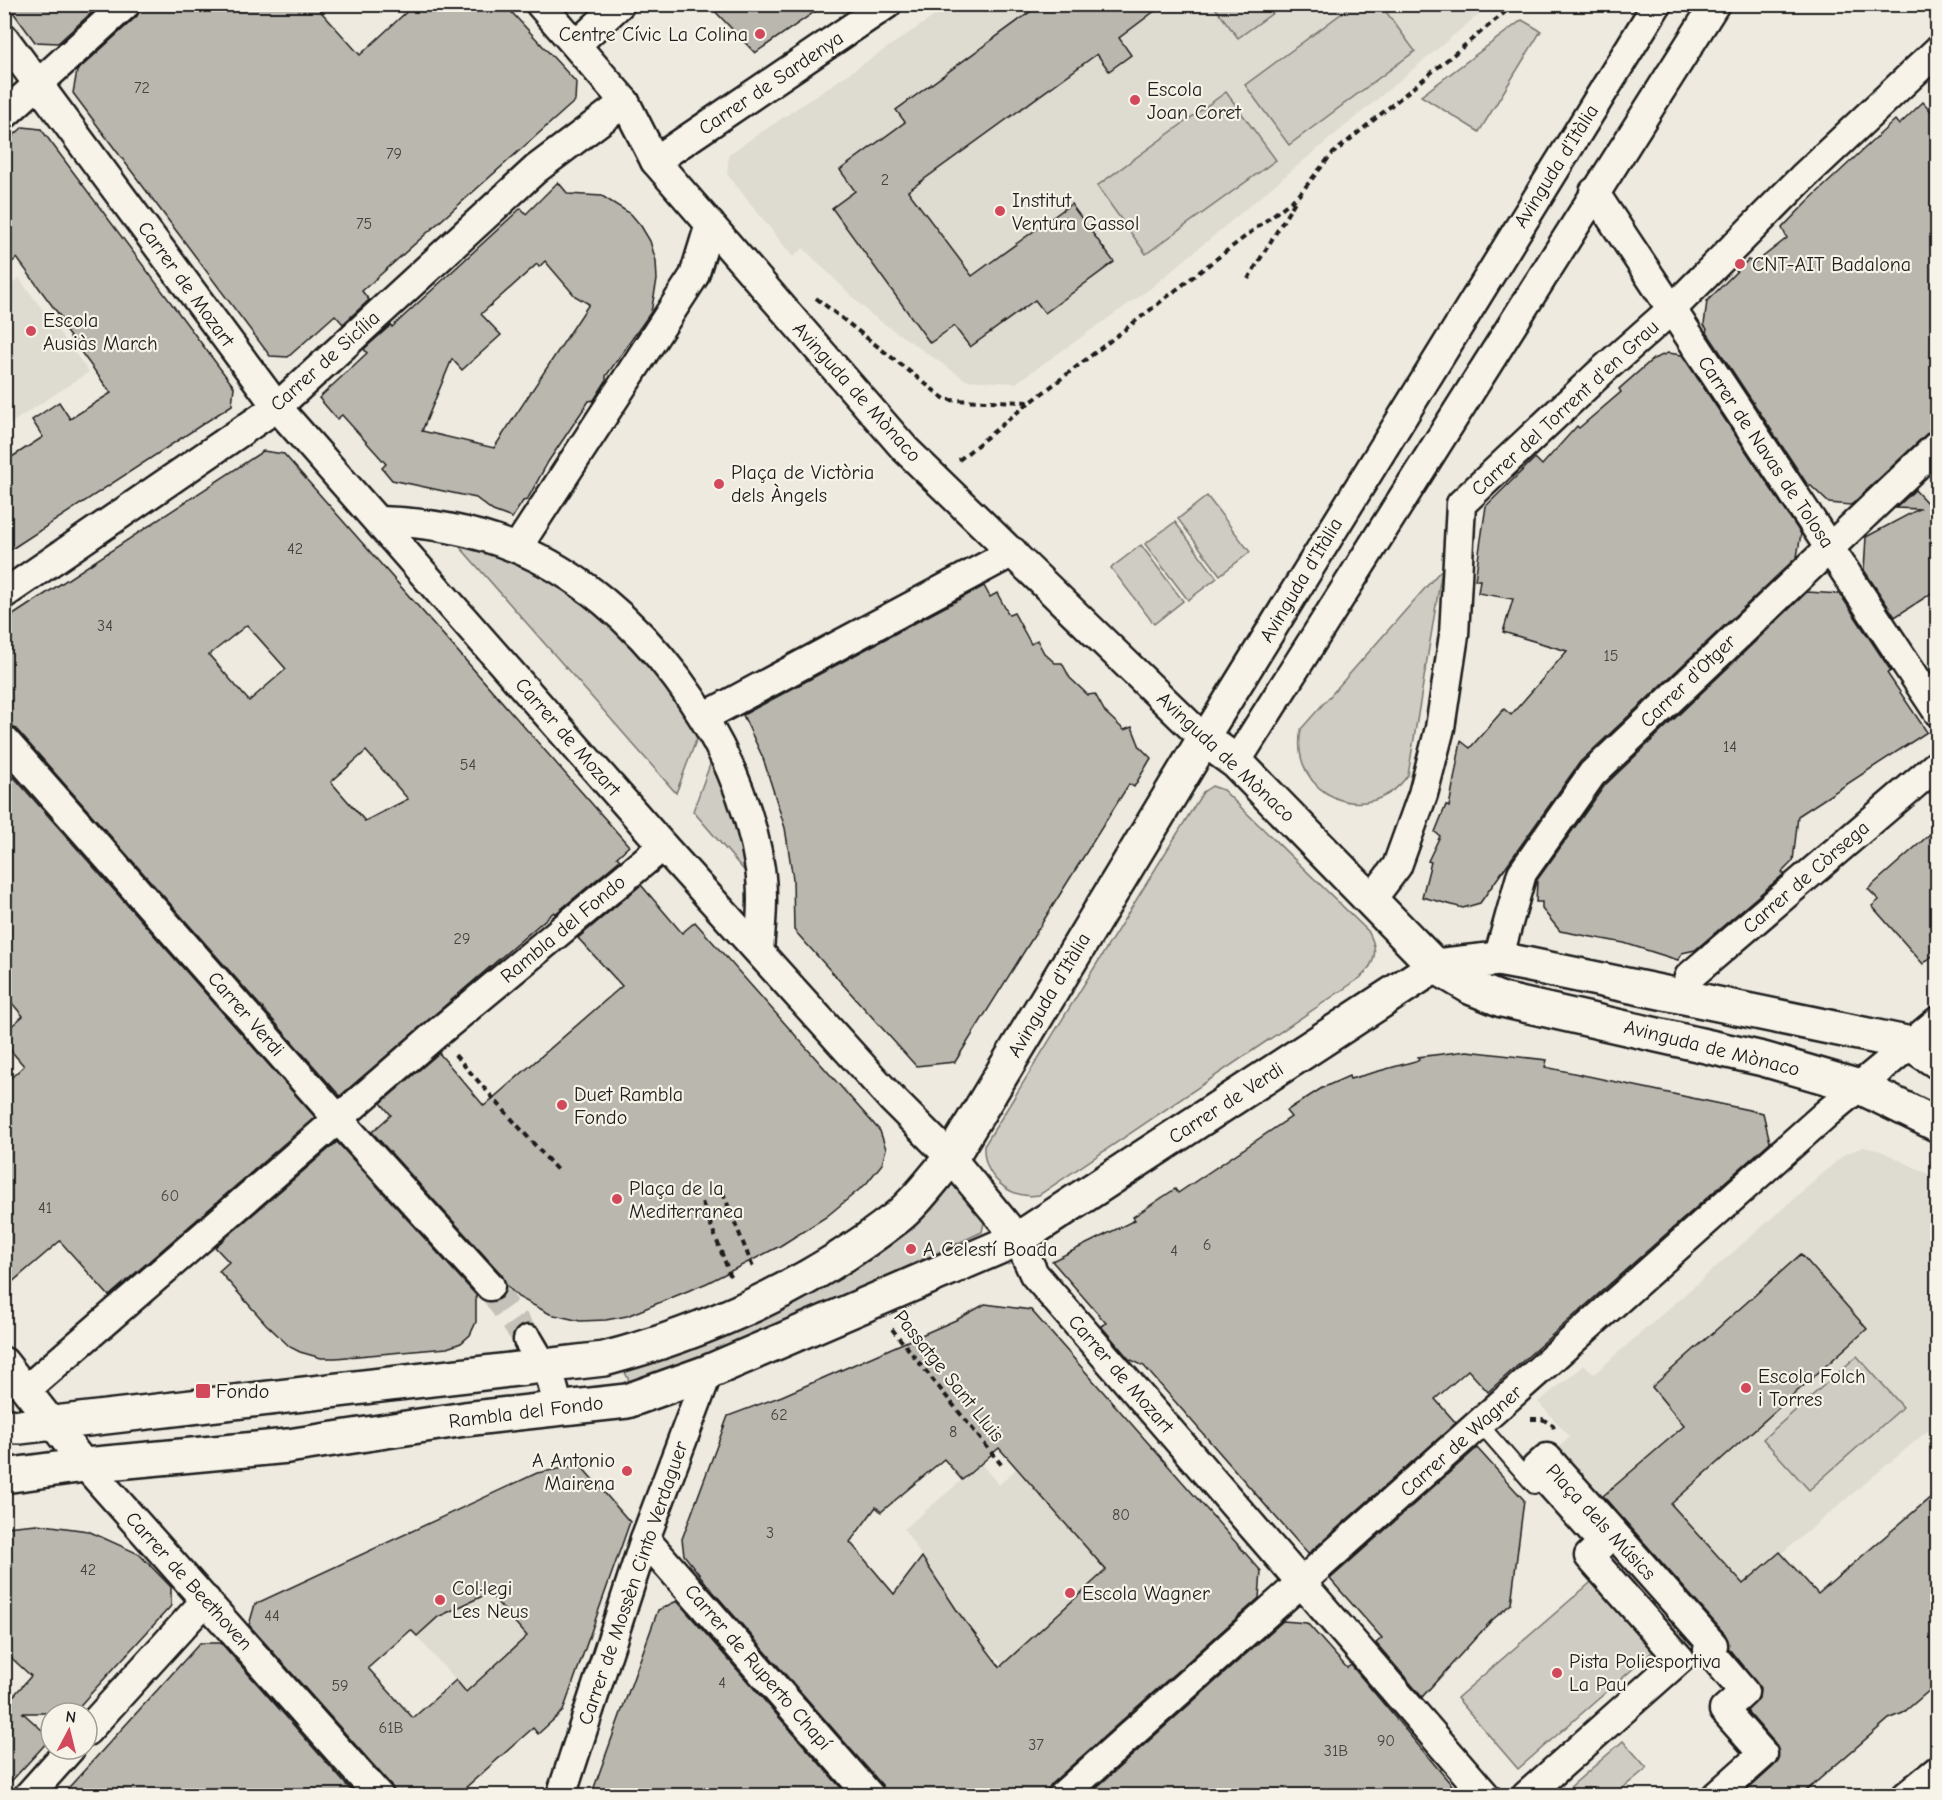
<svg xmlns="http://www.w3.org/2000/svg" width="1942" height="1800" font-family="'Comic Neue',sans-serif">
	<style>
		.built { fill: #dedbd1 }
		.green { fill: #cfccc3; stroke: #767470; stroke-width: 1.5 }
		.building { fill: #bab7af; stroke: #1c1c1c; stroke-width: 1.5; fill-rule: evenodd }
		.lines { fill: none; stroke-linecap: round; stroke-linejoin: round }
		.street-tunnel { stroke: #c4c1b9; stroke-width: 28; stroke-dasharray: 28 14; stroke-linecap: butt }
		.lane-casing { stroke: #1c1c1c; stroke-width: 18 }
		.street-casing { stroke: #1c1c1c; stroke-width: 33 }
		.secondary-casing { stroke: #1c1c1c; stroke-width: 38 }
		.path { stroke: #1c1c1c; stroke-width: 4; stroke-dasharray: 6 4.5; stroke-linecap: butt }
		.lane { stroke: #f7f3e8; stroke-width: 14 }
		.street { stroke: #f7f3e8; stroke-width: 28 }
		.secondary { stroke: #f7f3e8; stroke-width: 33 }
		.poi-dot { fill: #d1495b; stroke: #f7f3e8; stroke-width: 2 }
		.labels { text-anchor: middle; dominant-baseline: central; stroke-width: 4.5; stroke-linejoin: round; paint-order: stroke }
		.number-label { font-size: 16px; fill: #444341 }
		.poi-label { font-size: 20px; fill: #1c1c1c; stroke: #f7f3e8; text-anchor: start }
		.street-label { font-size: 20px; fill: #1c1c1c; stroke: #f7f3e8 }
	</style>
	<rect width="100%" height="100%" fill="#eeeae0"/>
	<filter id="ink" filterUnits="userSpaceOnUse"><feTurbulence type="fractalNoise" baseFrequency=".0167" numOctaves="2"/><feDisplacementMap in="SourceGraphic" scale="12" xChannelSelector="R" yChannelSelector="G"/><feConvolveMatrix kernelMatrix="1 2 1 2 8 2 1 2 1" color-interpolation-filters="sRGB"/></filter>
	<g filter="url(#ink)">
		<g class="built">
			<polygon points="951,5 1490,5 1151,288 1016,383 966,380 870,314 803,248 793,257 727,174 729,154"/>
			<polygon points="19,278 89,372 5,427 5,290"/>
			<polygon points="1863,1147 1881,1151 1937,1178 1937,1423 1696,1625 1547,1458 1570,1437 1538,1402 1585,1365 1594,1374 1845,1154"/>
			<polygon points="981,1464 999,1485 1016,1469 1107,1571 1222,1626 1007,1668 987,1649 960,1615 904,1529"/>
			<polygon points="349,1560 478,1582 536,1647 474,1701"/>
		</g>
		<g class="green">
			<polygon points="1213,5 1284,5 1238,38"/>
			<polygon points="1353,5 1381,5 1415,51 1289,145 1245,85"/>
			<polygon points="1522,20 1541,31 1479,132 1421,96"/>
			<polygon points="1226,92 1276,160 1146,254 1097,186"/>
			<polygon points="1207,496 1250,552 1220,575 1178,519"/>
			<polygon points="1175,522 1217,578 1188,600 1145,544"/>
			<path d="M452,538C523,552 588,599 639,649C662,672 680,704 700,730L676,793Z"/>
			<polygon points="1141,545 1183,601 1154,624 1111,568"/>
			<path d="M1442,569L1408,775C1369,830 1288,796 1301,729Z"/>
			<polygon points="712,759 734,815 748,875 693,811"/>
			<path d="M1212,786L1223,790L1368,931C1379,950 1376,963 1360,978L1039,1195C1009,1200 983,1176 984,1146L1203,792Z"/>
			<polygon points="955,1181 986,1213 982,1232 787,1322 630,1383 624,1370 665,1359 735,1330 939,1183"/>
			<polygon points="1857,1356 1903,1407 1809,1490 1763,1439"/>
			<polygon points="1597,1577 1658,1647 1518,1769 1457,1698"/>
			<polygon points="1623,1741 1647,1768 1614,1795 1573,1795 1568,1789"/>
		</g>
		<g class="building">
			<polygon points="7,4 101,4 58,43 35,42"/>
			<polygon points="142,4 314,4 360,55 415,4 504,4 576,82 575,101 362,291 369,300 343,324 335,315 288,357 270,356 73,93 77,71 137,16"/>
			<polygon points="708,4 826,4 755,53"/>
			<polygon points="1041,4 1164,4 1119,38 1131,55 1109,71 1097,54 908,191 972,276 1071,204 1114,262 1045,313 1035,300 970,347 954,326 930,343 832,208 855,191 840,170 905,122 896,110"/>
			<polygon points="1923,102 1938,119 1938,423 1851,505 1829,503 1810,485 1809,487 1706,331 1707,329 1704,325 1707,301 1748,260 1755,263 1787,238 1782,228 1808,201 1895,120 1899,125"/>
			<polygon points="23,127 41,129 234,387 232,405 4,554 4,462 43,437 32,420 59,402 70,419 111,393 62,326 65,323 17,258 4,269 4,144"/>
			<path d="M558,182L568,194L602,196L631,214L641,226L650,241L656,261L657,280L651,312L606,376V381L594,400L589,401L548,462L527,500L523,501L512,518L493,511L476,498L392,480L382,468L386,464L342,415L337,419L319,398L367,353L364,349L391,325L392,327L521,208L526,214ZM545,261L575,296L589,304L494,448L422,431L452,359L462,370L501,335L481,314L537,264L539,267Z"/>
			<polygon points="1668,353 1682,355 1801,534 1797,557 1580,762 1480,903 1463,908 1422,897 1431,862 1428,861 1440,836 1435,832 1446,805 1449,807 1461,741 1470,748 1504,709 1511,715 1567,651 1503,632 1513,599 1478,593 1480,580 1475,580 1486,506 1535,458 1542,465 1577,426 1579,428 1621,392 1619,389 1653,359"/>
			<path d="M263,451L284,454L629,846L617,857L620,860L555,914L554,912L340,1096L16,729L4,724V621ZM247,625L286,669L249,701L209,655ZM366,751L408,799L365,821L331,782Z"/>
			<polygon points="1915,490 1929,505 1938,501 1938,589 1895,617 1864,570 1866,537 1919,509 1896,508"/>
			<polygon points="984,586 990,597 997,593 1009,615 1014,613 1031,644 1037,640 1044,653 1055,663 1062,663 1070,678 1088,695 1095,694 1105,712 1124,730 1132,727 1140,747 1151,758 1134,787 1129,784 955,1062 916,1066 794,930 793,879 785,828 763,758 743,715"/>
			<polygon points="1807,592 1840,594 1891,671 1887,673 1927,732 1798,816 1793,861 1782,872 1784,874 1695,950 1682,953 1678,960 1624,943 1560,931 1542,909 1542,902 1536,902 1537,880 1605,785"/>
			<polygon points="4,766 315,1117 109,1296 60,1241 4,1289 4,1084 24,1066 7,1046 10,1042 7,1038 11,1035 7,1030 23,1016 4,994"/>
			<polygon points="1938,827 1938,951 1923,964 1872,906 1879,900 1868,889"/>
			<polygon points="641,885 682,933 695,922 880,1131 886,1149 882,1164 866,1184 826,1217 780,1246 707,1283 627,1316 606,1320 580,1321 550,1314 518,1297 506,1285 502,1275 372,1132 391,1115 381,1103 439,1053 484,1106 622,986 578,938"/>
			<polygon points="1467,1051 1547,1060 1545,1067 1763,1113 1770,1142 1488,1392 1468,1370 1435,1399 1456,1423 1308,1554 1144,1366 1129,1359 1101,1326 1106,1323 1052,1261 1135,1220 1133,1217 1175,1189 1178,1193 1291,1117 1286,1111 1322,1088 1349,1076 1350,1079 1419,1060 1418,1057"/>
			<polygon points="337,1142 476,1295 476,1322 470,1335 461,1343 447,1348 336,1358 321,1358 300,1352 290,1347 266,1324 219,1271 229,1262 215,1247"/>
			<polygon points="1801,1254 1867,1329 1671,1504 1743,1584 1780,1552 1818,1594 1938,1491 1938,1683 1903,1713 1889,1719 1800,1796 1741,1796 1774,1766 1779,1759 1775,1743 1747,1711 1759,1698 1760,1688 1729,1649 1725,1634 1603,1496 1684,1426 1652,1387"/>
			<path d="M985,1304L1031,1310L1261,1571L1259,1598L1051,1784L1046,1796H886L882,1785L709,1587L684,1555L682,1539L728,1416L782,1396L958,1319ZM999,1448L1106,1570L1000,1667L958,1612L922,1557L894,1594L850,1542L876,1507L881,1512L944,1459L962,1480Z"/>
			<polygon points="1477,1448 1524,1500 1511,1604 1491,1621 1422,1697 1376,1643 1382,1638 1330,1579"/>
			<path d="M580,1465L630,1522L563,1711L538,1734L533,1728L456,1796H395L391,1785L249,1625L255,1604L537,1473ZM489,1593L527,1636L466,1692L456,1680L413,1718L368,1668L411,1630L417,1636L438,1617Z"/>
			<polygon points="37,1524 88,1531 139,1554 171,1587 171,1606 73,1713 23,1713 51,1738 4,1789 4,1696 9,1701 31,1676 4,1651 5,1527"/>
			<polygon points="677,1601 848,1796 591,1796 658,1610"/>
			<polygon points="1283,1621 1307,1623 1347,1668 1351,1665 1461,1796 1087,1796"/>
			<polygon points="200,1643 221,1643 356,1796 61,1796"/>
		</g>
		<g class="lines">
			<polyline class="street-tunnel" points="490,1286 528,1340"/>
			<g class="lane-casing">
				<polyline id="lane" points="1480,1424 1534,1486"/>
			</g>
			<g class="street-casing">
				<g id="street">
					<polyline points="540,4 625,102 655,161 905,449 1204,739 1657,4"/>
					<polyline points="4,38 277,407 663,846 891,1098 951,1158 1018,1239 1034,1274 1486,1796"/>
					<polyline points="577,44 620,4"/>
					<polyline points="4,115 126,4"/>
					<polyline points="655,161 887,4"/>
					<polyline points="1594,192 1938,712"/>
					<path d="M379,521C426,522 472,530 516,548C639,598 741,739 760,869C764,896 761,924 759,951"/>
					<polyline points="517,548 694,276 710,224"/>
					<polyline points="4,594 277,407 536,169 625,102"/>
					<polyline points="704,717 1013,552"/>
					<polyline points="4,740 338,1119 490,1286"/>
					<polyline points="1236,762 1715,4"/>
					<polyline points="1372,899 1397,866 1423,794 1440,728 1454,635 1461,504 1601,372 1671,310 1802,178 1938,50"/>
					<polyline points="1498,959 1522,873 1592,774 1938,445"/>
					<polyline points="1684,996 1689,977 1938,764"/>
					<polyline points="528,1340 551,1379 559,1409"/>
					<polyline points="4,1362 85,1465 379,1796"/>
					<polyline points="27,1389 436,1034 663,846"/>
					<polyline points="645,1539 870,1796"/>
					<polyline points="87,1731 206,1600"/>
					<polyline points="28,1796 70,1749"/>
					<polyline points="561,1796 645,1539 708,1372"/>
					<polyline points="1062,1796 1827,1113 1938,1021"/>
					<polyline points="1526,1796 1680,1659 1589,1556 1603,1543 1536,1468 1547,1458 1713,1645 1708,1650 1744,1692 1724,1710 1763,1754 1716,1796"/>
					<polyline points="1906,1796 1938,1770"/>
				</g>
			</g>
			<g class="secondary-casing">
				<g id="secondary">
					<path d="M4,1426L20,1427L604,1359C707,1332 810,1285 895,1219C916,1203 933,1178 951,1158L1204,739L1236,762L1435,966L1472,988L1502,1000L1763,1059L1860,1087L1938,1125"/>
					<polyline points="4,1476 85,1465 288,1446 465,1419 627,1401 708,1372 1018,1239 1435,966 1498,959 1525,964 1911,1044 1938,1062"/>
				</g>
			</g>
			<g class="path">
				<polyline points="1248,279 1297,198"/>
				<polyline points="816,298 946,400 1031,402 1299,195 1331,155 1515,4"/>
				<polyline points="959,460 1030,402"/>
				<polyline points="455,1055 557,1170"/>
				<polyline points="723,1193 754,1270"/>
				<polyline points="702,1202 732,1280"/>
				<polyline points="892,1329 1004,1468"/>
				<polyline points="1531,1419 1542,1419 1553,1425 1554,1430"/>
			</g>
			<use href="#lane" class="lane"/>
			<use href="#street" class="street"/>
			<use href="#secondary" class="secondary"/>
		</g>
	</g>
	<g class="poi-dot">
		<circle cx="760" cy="34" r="6"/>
		<circle cx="1135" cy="100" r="6"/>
		<circle cx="1000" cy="211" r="6"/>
		<circle cx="1740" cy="264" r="6"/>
		<circle cx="31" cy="331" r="6"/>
		<circle cx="719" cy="484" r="6"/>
		<circle cx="562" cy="1105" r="6"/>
		<circle cx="617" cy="1199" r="6"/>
		<circle cx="911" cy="1249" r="6"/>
		<circle cx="1746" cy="1388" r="6"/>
		<rect x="195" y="1383" width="16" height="16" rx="3"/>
		<circle cx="627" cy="1471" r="6"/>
		<circle cx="1070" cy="1593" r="6"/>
		<circle cx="440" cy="1600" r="6"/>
		<circle cx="1557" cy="1673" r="6"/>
	</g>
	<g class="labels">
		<g class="number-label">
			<text x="142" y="88">72</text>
			<text x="394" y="154">79</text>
			<text x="885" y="180">2</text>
			<text x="364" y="224">75</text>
			<text x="295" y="549">42</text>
			<text x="105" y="626">34</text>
			<text x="1611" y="656">15</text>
			<text x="1730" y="747">14</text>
			<text x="468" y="765">54</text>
			<text x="462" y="939">29</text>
			<text x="170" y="1196">60</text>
			<text x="45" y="1208">41</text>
			<text x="1207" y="1245">6</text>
			<text x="1174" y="1251">4</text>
			<text x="779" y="1415">62</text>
			<text x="953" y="1432">8</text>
			<text x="1121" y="1515">80</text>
			<text x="770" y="1533">3</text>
			<text x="88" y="1570">42</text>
			<text x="272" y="1616">44</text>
			<text x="722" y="1683">4</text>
			<text x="340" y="1686">59</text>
			<text x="391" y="1728">61B</text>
			<text x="1386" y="1741">90</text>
			<text x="1036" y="1745">37</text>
			<text x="1336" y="1751">31B</text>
		</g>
		<g class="poi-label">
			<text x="748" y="34" text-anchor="end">Centre Cívic La Colina</text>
			<text x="1147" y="89">Escola<tspan x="1147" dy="23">Joan Coret</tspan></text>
			<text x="1012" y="200">Institut<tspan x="1012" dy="23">Ventura Gassol</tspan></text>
			<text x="1752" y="264">CNT-AIT Badalona</text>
			<text x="43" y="320">Escola<tspan x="43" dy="23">Ausiàs March</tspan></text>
			<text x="731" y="472">Plaça de Victòria<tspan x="731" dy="23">dels Àngels</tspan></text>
			<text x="574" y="1094">Duet Rambla<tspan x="574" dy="23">Fondo</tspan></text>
			<text x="629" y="1188">Plaça de la<tspan x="629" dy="23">Mediterranea</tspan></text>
			<text x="923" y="1249">A Celestí Boada</text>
			<text x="1758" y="1376">Escola Folch<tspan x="1758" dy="23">i Torres</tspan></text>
			<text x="216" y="1391">Fondo</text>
			<text x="615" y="1460" text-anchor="end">A Antonio<tspan x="615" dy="23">Mairena</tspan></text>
			<text x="452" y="1588">Col·legi<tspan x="452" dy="23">Les Neus</tspan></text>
			<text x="1082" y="1593">Escola Wagner</text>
			<text x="1569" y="1661">Pista Poliesportiva<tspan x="1569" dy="23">La Pau</tspan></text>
		</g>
		<g class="street-label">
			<text transform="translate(771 83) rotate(-34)">Carrer de Sardenya</text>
			<text transform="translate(1556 166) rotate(-58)">Avinguda d'Itàlia</text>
			<text transform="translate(186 284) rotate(54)">Carrer de Mozart</text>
			<text transform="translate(325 361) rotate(-42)">Carrer de Sicília</text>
			<text transform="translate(857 392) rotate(48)">Avinguda de Mònaco</text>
			<text transform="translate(1565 408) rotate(-43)">Carrer del Torrent d'en Grau</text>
			<text transform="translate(1766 452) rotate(56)">Carrer de Navas de Tolosa</text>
			<text transform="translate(1301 580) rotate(-59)">Avinguda d'Itàlia</text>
			<text transform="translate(1688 681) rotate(-44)">Carrer d'Otger</text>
			<text transform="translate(568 737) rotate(49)">Carrer de Mozart</text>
			<text transform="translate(1226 757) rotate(43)">Avinguda de Mònaco</text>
			<text transform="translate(1806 877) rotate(-41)">Carrer de Còrsega</text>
			<text transform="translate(563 929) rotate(-40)">Rambla del Fondo</text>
			<text transform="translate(1049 995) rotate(-59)">Avinguda d'Itàlia</text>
			<text transform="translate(246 1014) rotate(49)">Carrer Verdi</text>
			<text transform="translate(1712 1048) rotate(14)">Avinguda de Mònaco</text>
			<text transform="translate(1226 1103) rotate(-33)">Carrer de Verdi</text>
			<text transform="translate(1121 1374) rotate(49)">Carrer de Mozart</text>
			<text transform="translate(949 1376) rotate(51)">Passatge Sant Lluis</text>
			<text transform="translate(526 1412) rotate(-7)">Rambla del Fondo</text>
			<text transform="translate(1461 1441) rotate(-42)">Carrer de Wagner</text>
			<text transform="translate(1601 1522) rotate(47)">Plaça dels Músics</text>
			<text transform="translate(189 1581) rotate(48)">Carrer de Beethoven</text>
			<text transform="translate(633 1583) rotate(-71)">Carrer de Mossèn Cinto Verdaguer</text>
			<text transform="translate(758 1667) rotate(49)">Carrer de Ruperto Chapí</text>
		</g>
	</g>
	<rect width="1942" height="1800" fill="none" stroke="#f7f3e8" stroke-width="24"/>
	<rect x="12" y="12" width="1918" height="1776" fill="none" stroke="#1c1c1c" stroke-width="2" filter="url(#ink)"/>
	<g transform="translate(69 1731) rotate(7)"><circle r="28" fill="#f7f3e8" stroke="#9f9d96" stroke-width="1.5"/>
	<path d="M0-4.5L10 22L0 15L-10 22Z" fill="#d1495b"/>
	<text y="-9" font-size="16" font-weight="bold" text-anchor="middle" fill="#1c1c1c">N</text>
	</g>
</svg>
